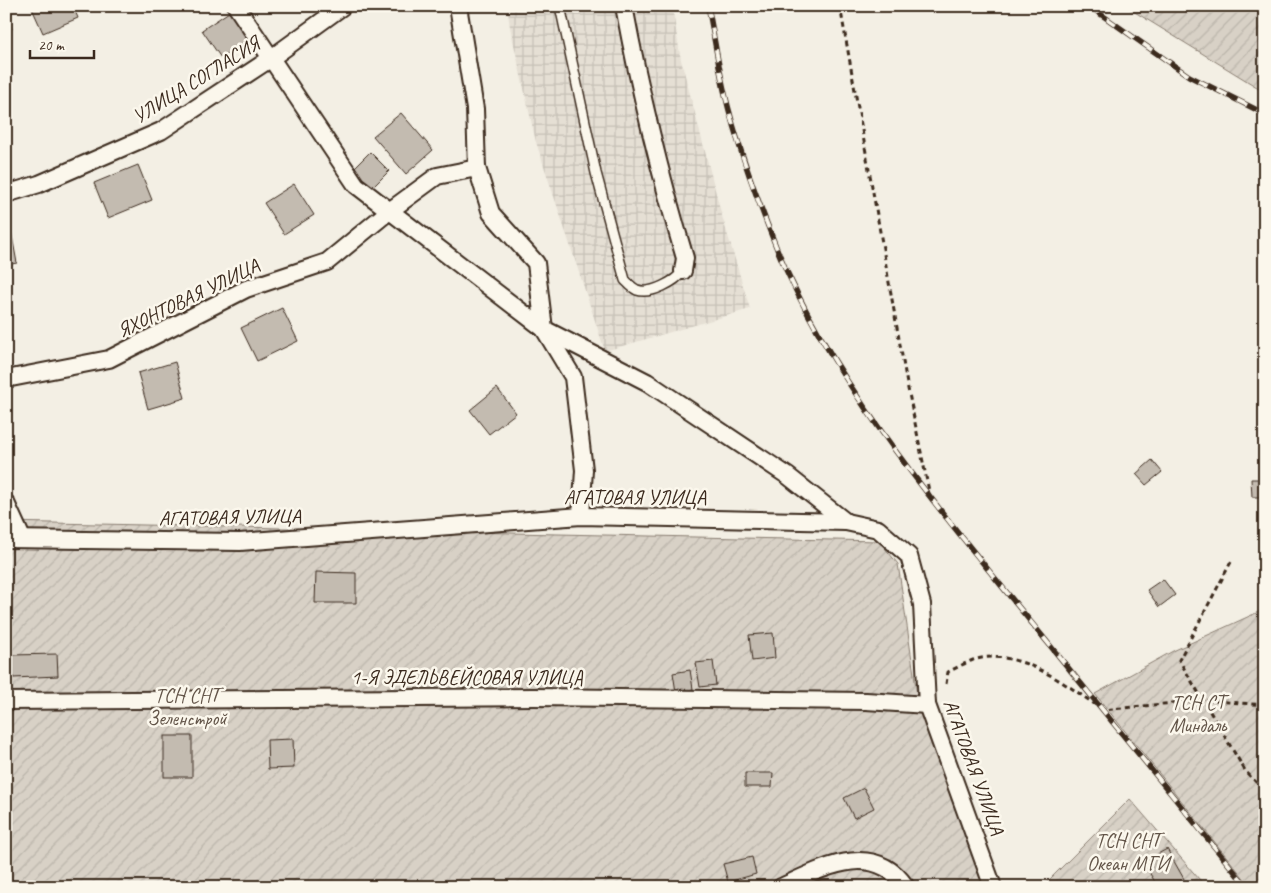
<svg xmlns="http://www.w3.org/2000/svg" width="1271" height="893" font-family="Caveat,sans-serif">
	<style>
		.industrial { fill: url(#industrial-grid) }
		.garden { fill: url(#garden-furrows); stroke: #8a7e72 }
		.building { fill: #c3bbb0; stroke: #3b2a1e }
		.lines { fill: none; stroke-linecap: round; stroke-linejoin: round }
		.lane-casing { stroke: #3b2a1e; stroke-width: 12 }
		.street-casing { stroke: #3b2a1e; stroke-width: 20 }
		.path { stroke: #3b2a1e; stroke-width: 3; stroke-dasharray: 5 4; stroke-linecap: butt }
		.lane { stroke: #fbf7ec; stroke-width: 9 }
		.street { stroke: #fbf7ec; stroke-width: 16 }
		.rail-casing { stroke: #3b2a1e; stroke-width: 5.5 }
		.rail { stroke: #fbf7ec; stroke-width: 4; stroke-dasharray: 11; stroke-linecap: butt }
		.labels { text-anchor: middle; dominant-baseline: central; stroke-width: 5; stroke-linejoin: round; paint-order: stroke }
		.street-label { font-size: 20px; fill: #3b2a1e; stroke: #fbf7ec }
		.park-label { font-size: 20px; fill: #625448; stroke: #fbf7ec }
	</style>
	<defs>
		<pattern id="industrial-grid" width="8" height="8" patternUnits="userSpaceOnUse" patternTransform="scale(1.25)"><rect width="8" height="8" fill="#e5dfd4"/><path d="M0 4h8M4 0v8" fill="none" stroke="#c5c0b6"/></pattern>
		<pattern id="garden-furrows" width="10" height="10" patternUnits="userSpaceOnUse" patternTransform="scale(1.25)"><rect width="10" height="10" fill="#d8d1c6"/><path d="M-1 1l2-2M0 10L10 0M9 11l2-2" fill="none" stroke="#bab4aa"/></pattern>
	</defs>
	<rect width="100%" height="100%" fill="#f3efe4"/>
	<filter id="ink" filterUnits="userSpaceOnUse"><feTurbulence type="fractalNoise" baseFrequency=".02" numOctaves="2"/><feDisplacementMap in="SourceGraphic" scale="10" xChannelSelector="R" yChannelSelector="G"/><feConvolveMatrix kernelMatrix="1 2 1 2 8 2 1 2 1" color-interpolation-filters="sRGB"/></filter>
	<g filter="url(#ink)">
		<polygon class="industrial" points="507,6 672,6 681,60 722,216 750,309 605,351 536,142 510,27"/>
		<g class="garden">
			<polygon points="1125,6 1265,6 1265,92"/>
			<polygon points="6,522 879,541 898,564 917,695 962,821 992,887 6,887"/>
			<polygon points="1265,609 1265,887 1251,887 1095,694 1173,651"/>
			<polygon points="1130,799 1206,887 1042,887"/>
		</g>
		<g class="building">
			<polygon points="31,6 73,6 78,18 43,33"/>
			<polygon points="232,10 251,39 221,58 202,30"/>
			<polygon points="6,12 12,29 6,32"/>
			<polygon points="401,113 433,150 406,174 373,136"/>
			<polygon points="370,152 389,171 372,188 353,169"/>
			<polygon points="138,165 152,200 108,218 94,183"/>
			<polygon points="294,184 314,215 284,234 264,203"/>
			<polygon points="10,225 17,263 6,265 6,226"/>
			<polygon points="282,308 298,341 257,361 241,328"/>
			<polygon points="175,362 185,398 148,409 138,373"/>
			<polygon points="497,388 516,413 489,434 470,410"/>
			<polygon points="1152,460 1162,472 1146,485 1136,474"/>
			<polygon points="1251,479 1265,479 1265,497 1252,497"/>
			<polygon points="316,572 356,573 356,603 315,603"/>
			<polygon points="1163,579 1175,595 1159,607 1147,590"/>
			<polygon points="773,633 775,658 752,661 749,635"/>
			<polygon points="57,654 58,676 13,678 12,655"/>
			<polygon points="713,661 716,685 700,687 696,663"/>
			<polygon points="690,670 693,689 676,692 673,673"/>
			<rect x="164" y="736" width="28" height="41"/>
			<polygon points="293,739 294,768 268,769 267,740"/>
			<polygon points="745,773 773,773 772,787 745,787"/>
			<polygon points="864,788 874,808 854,818 844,798"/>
			<polygon points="1167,849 1184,879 1170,887 1158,887 1143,862"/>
			<polygon points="752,857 756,874 728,882 723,864"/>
		</g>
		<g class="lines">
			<g class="lane-casing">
				<path id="lane" d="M560,6L596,173L625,280C629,284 632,288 637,290C651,295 676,281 683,271"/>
			</g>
			<g class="street-casing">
				<g id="street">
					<polyline points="236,6 356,185 544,329 647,382 788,476 846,522"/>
					<polyline points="458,6 475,109 477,168 491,213 536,263 544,329 573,377 584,470 581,516"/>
					<path d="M624,6C640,92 660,175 685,258L683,271"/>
					<polyline points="6,194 39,184 161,131 270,59 343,6"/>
					<polyline points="6,379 109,359 246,289 327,262 388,212 437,176 477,168"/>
					<polyline points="6,503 22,538"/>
					<polyline points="6,539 240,542 581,516 846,522 878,529 909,556 922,604 927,705 993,887"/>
					<polyline points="6,701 534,697 866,701 927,705"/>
					<path d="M781,887C821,869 873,839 906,887"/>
				</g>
			</g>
			<g class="path">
				<polyline points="840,6 907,384 930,496"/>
				<polyline points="1231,562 1179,660 1246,772 1265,791"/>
				<path d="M946,684L948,672C956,668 965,663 973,660C1018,646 1068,686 1103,710L1203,700L1265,705"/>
			</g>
			<use href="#lane" class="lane"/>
			<use href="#street" class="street"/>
			<g class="rail-casing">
				<g id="rail">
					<path d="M708,6C714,35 718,65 725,94C737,146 757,199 777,249C831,379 928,496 1017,605C1094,699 1170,793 1247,887"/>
					<polyline points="1089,6 1189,76 1265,114"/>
				</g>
			</g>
			<use href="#rail" class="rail"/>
		</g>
	</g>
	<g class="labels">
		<g class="street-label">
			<text transform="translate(196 80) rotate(-32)">УЛИЦА СОГЛАСИЯ</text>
			<text transform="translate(188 298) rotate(-26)">ЯХОНТОВАЯ УЛИЦА</text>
			<text x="635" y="497">АГАТОВАЯ УЛИЦА</text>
			<text transform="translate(230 517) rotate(-1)">АГАТОВАЯ УЛИЦА</text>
			<text x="467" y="677">1-Я ЭДЕЛЬВЕЙСОВАЯ УЛИЦА</text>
			<text transform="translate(974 767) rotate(70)">АГАТОВАЯ УЛИЦА</text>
		</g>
		<g class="park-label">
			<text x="187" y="695">ТСН СНТ<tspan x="187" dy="23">Зеленстрой</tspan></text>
			<text x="1198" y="702">ТСН СТ<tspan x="1198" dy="23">Миндаль</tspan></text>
			<text x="1128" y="840">ТСН СНТ<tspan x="1128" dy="23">Океан МГИ</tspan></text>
		</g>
	</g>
	<rect width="1271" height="893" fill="none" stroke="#fbf7ec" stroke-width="25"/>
	<rect x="12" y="12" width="1246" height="868" fill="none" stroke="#3b2a1e" stroke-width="2" filter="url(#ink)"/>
	<path d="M30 50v8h64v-8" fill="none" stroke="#3b2a1e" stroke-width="2.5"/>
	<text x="38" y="50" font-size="15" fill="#3b2a1e" stroke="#fbf7ec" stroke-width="4" paint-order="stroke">20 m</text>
</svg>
